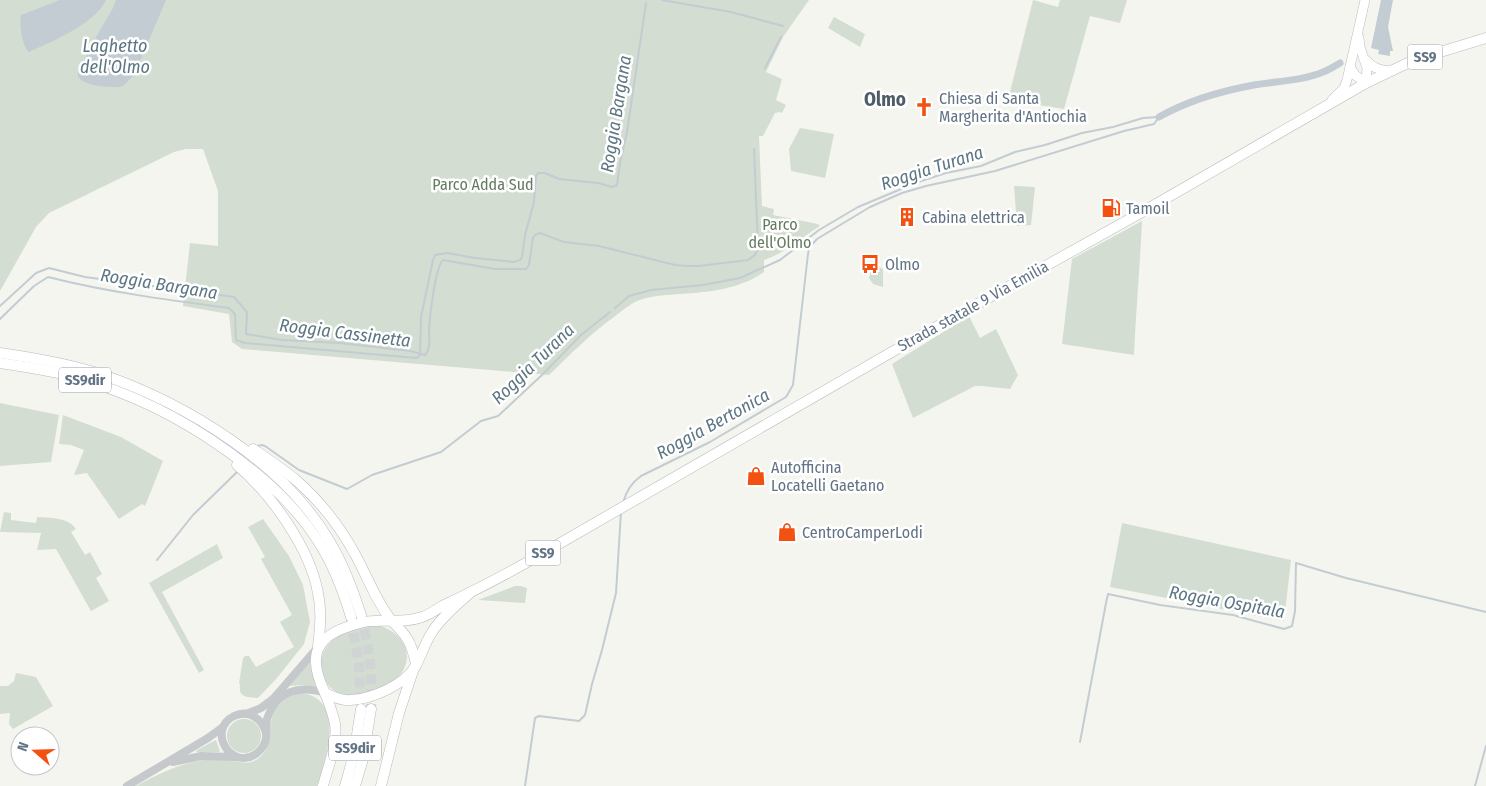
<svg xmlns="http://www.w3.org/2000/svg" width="1486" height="786" font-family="'Fira Sans Condensed',sans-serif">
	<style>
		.green { fill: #d4ddd1 }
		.water { fill: #c3ccd2 }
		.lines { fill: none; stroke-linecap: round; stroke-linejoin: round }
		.stream { stroke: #c3ccd2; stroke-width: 2 }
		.canal { stroke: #c3ccd2; stroke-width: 7 }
		.trunk-tunnel { stroke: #d0d4d5; stroke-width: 10; stroke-dasharray: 10 5; stroke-linecap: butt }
		.secondary-casing { stroke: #b8bcc1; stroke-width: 10 }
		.primary-casing { stroke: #b6babe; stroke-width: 11 }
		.trunk-casing { stroke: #b8babd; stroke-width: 11 }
		.tertiary { stroke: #c6c9cc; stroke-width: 8 }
		.secondary { stroke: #fff; stroke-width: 9 }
		.primary { stroke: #fff; stroke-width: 10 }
		.trunk { stroke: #fff; stroke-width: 10 }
		.labels { text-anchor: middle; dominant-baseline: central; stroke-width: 5; stroke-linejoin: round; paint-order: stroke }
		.shield { fill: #fff; stroke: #909da9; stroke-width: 1 }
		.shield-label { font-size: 15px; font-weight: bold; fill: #617384 }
		.poi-label { font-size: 16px; fill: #617384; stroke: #fff; text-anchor: start }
		.park-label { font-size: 16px; fill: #647b60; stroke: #fff }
		.street-label { font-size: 16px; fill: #617384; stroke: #fff }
		.water-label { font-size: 18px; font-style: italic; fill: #5c7682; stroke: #fff }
		.quarter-label { font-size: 19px; font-weight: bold; fill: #4f5c68; stroke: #fff }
	</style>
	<rect width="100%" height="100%" fill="#f5f5f0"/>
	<g class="green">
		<path d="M0,0H809L783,37L766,72L782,79L776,100L786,105L782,113L780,112L775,113L763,136H759L762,206L774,209L773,215L818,224L820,226C801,238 785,253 764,260V272C740,289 710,292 681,294C668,295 655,295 643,299C632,302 623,310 614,317C590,334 570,355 549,375L242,349L232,342L229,314L183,306L190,243L218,246V191L203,149H186L174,152L49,213L36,227L0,291Z"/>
		<polygon points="1033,0 1058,7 1060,0 1127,0 1120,23 1090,16 1064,109 1008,100"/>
		<polygon points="834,17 865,34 860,47 828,28"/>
		<polygon points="800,128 834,134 825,178 791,171 789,149"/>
		<polygon points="1014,186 1035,187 1031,225 1017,226"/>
		<path d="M1142,221C1140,266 1136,310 1134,355L1062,344L1072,259Z"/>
		<polygon points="879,267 883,269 883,287 873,284 869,278 871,271"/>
		<polygon points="969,316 980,338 996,329 1018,375 1010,389 982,386 975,386 913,418 892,364"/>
		<polygon points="0,403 59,415 51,462 0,466"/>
		<polygon points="63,415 121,437 163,461 145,506 142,504 119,519 87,473 74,475 84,450 71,445 59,444"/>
		<path d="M4,512L11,513V520L36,523L37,517C50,518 68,517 76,529L71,532L85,555L90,552L102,574L96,578L109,601L91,611L56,549L37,550L41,533L0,532Z"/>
		<path d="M263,519L289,556L303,585L310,622L304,644L277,678L258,698C246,697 238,698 240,684L239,683L243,658L245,656H249L256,667L294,647L280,622L292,615L261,559L265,557L248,527Z"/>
		<polygon points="1122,523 1291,560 1284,621 1110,587"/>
		<polygon points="217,544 223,558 162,592 204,670 199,673 149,583"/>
		<polygon points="515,586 521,586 527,588 525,603 478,600"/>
		<path d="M373,625C394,626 415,647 404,669C395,687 368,694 351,695C325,697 312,663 328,645C338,632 357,629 373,625Z"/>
		<polygon points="310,661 316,687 301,685 289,686"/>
		<polygon points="16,673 36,677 53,706 13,729 9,724 10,713 0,714 0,686 8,686 14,681"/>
		<path d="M301,693C347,699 326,758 317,786H136C164,771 190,758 222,759C236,760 247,767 259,758C276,745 263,720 281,703C287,697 293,694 301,693Z"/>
		<circle cx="244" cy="736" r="17"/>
		<polygon points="216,740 220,751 219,752 196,752 197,750"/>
	</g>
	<g class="water">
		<path d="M60,0H106C96,23 51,42 29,52C22,46 19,24 21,15Z"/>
		<path d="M116,0H166L134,75L123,86L120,87C108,87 84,87 78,76V73L89,49L113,8Z"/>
		<polygon points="1381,0 1393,0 1388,27 1393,51 1390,51 1390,56 1378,54 1379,50 1371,48"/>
	</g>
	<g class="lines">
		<g class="stream">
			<polyline points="662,0 731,12 783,26"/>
			<polyline points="765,68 781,37"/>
			<path d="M0,306L36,273L49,268L85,277L234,297L247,312L246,334L282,340L340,343L410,351L425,355C431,349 429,337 429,329C430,316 435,268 443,260L495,269H526L529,265L533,238L535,235L540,233L564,242L599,246L675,265L688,266H699L748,260L755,255L758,248L754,149"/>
			<polyline points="615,308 629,296 651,290 703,285 740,278 780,260 819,230 858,207 918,182 946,173 981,166 1015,152 1045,145 1082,133 1113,127 1143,118 1159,117"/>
			<path d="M0,319L34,286L48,277C107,292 168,300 229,308L235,314L236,340L245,343L417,358L420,355L421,317L433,260L435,255L447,253L475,258L514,262L520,260L522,257L525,235L534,202L536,176L538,173H545L559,179L598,183L612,187L617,185L620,163L627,132L646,3"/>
			<polyline points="257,446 262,445 265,446 299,470 347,489 372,475 441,452 481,421 498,416 542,375 581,335 610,312"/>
			<path d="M623,503C626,491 631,483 641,476L710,442L786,397L793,385L808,254L809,248L817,239L870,207L902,193L926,186L995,171L1124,131L1154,124L1159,117"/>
			<polyline points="157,560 193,515 238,471"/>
			<polyline points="1080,742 1106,603 1108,594 1160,605 1233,615 1284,629 1292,626 1295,611 1296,563 1346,578 1486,612"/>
			<polyline points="525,786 535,718 539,716 579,721 585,715 592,684 602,650 616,593 621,512"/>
			<polyline points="1475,786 1486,746"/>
		</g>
		<path class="canal" d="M1159,117C1189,100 1221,91 1254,85C1277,81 1302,81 1323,72C1329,70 1335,66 1340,63"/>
		<g class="trunk-tunnel">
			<path d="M361,615C369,646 373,677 371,709"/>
			<polyline points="351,618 359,664 361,707"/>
		</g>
		<g class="secondary-casing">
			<g id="secondary">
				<path d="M1366,60C1373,68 1379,70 1390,71"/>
				<polyline points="1350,67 1355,75 1366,83 1367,68 1360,47 1359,38"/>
				<polyline points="1332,100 1344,88 1347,80 1365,0"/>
			</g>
		</g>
		<g class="primary-casing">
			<g id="primary">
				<path d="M469,594C456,605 442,617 432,632C425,643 421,656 415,667C404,685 372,699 351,700C342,701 333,697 325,693C310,662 311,639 347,627C355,624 364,621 373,621C389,620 406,623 422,617C429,615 436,610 442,606C470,593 497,579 524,564L904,345L1144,211L1366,83L1414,60L1486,38"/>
				<path d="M391,620C407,636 411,641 416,664"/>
			</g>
		</g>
		<g class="trunk-casing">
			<g id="trunk">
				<path d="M0,353C35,358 70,364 103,375C187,404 285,464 330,542C344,565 353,590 361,615"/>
				<path d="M0,363C25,367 50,370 74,377C132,393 182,418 230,453C264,478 295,505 318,541C333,564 343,590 351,617"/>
				<path d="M253,449C268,459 283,469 297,481C321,502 341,528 356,556C368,578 376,601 391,620"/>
				<path d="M237,465C271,494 310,548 318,593C322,611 320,629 318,647"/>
				<path d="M323,786C328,766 338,744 335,724C333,713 329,703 325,693"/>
				<polyline points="345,786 354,754 361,709"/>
				<polyline points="355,786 363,759 371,709"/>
				<polyline points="381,786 399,713 414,668"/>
			</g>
		</g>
		<g class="tertiary">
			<polyline points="246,714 261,708 273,699 318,647"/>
			<path d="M266,733C262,719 249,709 234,716C206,730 231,771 256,754C261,750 265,745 266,738C266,732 266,725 267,719C277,690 299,685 325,693"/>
			<polyline points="173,762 201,756 236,757"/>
			<polyline points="127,786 208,738 223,727"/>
		</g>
		<use href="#secondary" class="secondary"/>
		<use href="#primary" class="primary"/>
		<use href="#trunk" class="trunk"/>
	</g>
	<defs>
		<g id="church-bare" transform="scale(1.5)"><path d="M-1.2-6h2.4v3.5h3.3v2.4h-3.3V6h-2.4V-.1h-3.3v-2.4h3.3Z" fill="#f35111" stroke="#fff" stroke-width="2.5" paint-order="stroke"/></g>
		<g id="fuel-bare" transform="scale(1.5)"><path d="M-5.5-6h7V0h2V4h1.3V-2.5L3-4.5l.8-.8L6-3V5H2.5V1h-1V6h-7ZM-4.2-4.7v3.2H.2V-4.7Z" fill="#f35111" stroke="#fff" stroke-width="2.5" paint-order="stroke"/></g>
		<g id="building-bare" transform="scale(1.5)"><path d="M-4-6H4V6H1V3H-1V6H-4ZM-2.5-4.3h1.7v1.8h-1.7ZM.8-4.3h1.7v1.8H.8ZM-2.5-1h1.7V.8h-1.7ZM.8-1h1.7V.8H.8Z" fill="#f35111" stroke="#fff" stroke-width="2.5" paint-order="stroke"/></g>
		<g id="bus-bare" transform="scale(1.5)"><path d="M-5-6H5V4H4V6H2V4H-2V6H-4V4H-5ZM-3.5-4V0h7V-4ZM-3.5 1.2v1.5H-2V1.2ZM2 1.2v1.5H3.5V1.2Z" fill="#f35111" stroke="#fff" stroke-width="2.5" paint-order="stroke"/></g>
		<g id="shop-bare" transform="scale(1.5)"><path d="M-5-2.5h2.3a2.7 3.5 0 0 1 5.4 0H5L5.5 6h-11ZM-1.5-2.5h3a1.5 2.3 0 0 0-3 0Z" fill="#f35111" stroke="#fff" stroke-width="2.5" paint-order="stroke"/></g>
	</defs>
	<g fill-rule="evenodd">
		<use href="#church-bare" x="924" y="107"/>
		<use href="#fuel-bare" x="1111" y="208"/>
		<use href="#building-bare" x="907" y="217"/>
		<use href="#bus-bare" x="870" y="264"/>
		<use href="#shop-bare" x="756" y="476"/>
		<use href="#shop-bare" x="787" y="532"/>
	</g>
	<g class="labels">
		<g class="shield">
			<rect x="1407.5" y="44.5" width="35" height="25" rx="4"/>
			<rect x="59" y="367.5" width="52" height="25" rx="4"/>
			<rect x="525.5" y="540.5" width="35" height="25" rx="4"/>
			<rect x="329" y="735.5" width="52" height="25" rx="4"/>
		</g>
		<g class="shield-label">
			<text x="1425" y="57">SS9</text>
			<text x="85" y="380">SS9dir</text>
			<text x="543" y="553">SS9</text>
			<text x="355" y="748">SS9dir</text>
		</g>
		<g class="poi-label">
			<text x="939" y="98">Chiesa di Santa<tspan x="939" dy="18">Margherita d'Antiochia</tspan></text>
			<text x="1126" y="208">Tamoil</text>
			<text x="922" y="217">Cabina elettrica</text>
			<text x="885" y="264">Olmo</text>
			<text x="771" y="467">Autofficina<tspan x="771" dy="18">Locatelli Gaetano</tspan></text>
			<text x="802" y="532">CentroCamperLodi</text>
		</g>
		<g class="park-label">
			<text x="483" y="184">Parco Adda Sud</text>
			<text x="780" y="224">Parco<tspan x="780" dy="18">dell'Olmo</tspan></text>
		</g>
		<g class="street-label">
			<text transform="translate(973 306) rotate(-29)">Strada statale 9 Via Emilia</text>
		</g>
		<g class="water-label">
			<text x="115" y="46">Laghetto<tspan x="115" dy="21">dell'Olmo</tspan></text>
			<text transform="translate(616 114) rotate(-81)">Roggia Bargana</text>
			<text transform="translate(932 168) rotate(-18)">Roggia Turana</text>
			<text transform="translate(159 284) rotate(9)">Roggia Bargana</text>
			<text transform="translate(345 333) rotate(7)">Roggia Cassinetta</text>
			<text transform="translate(533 364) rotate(-44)">Roggia Turana</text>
			<text transform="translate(713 424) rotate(-29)">Roggia Bertonica</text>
			<text transform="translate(1227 602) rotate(10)">Roggia Ospitala</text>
		</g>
		<g class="quarter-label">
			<text x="885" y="99">Olmo</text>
		</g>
	</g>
	<g transform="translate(35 751) rotate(290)"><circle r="24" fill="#ffffff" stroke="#c0c7ce"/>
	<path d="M0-4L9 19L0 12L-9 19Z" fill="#f35111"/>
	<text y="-8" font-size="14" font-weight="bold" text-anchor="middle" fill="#617384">N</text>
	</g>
</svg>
